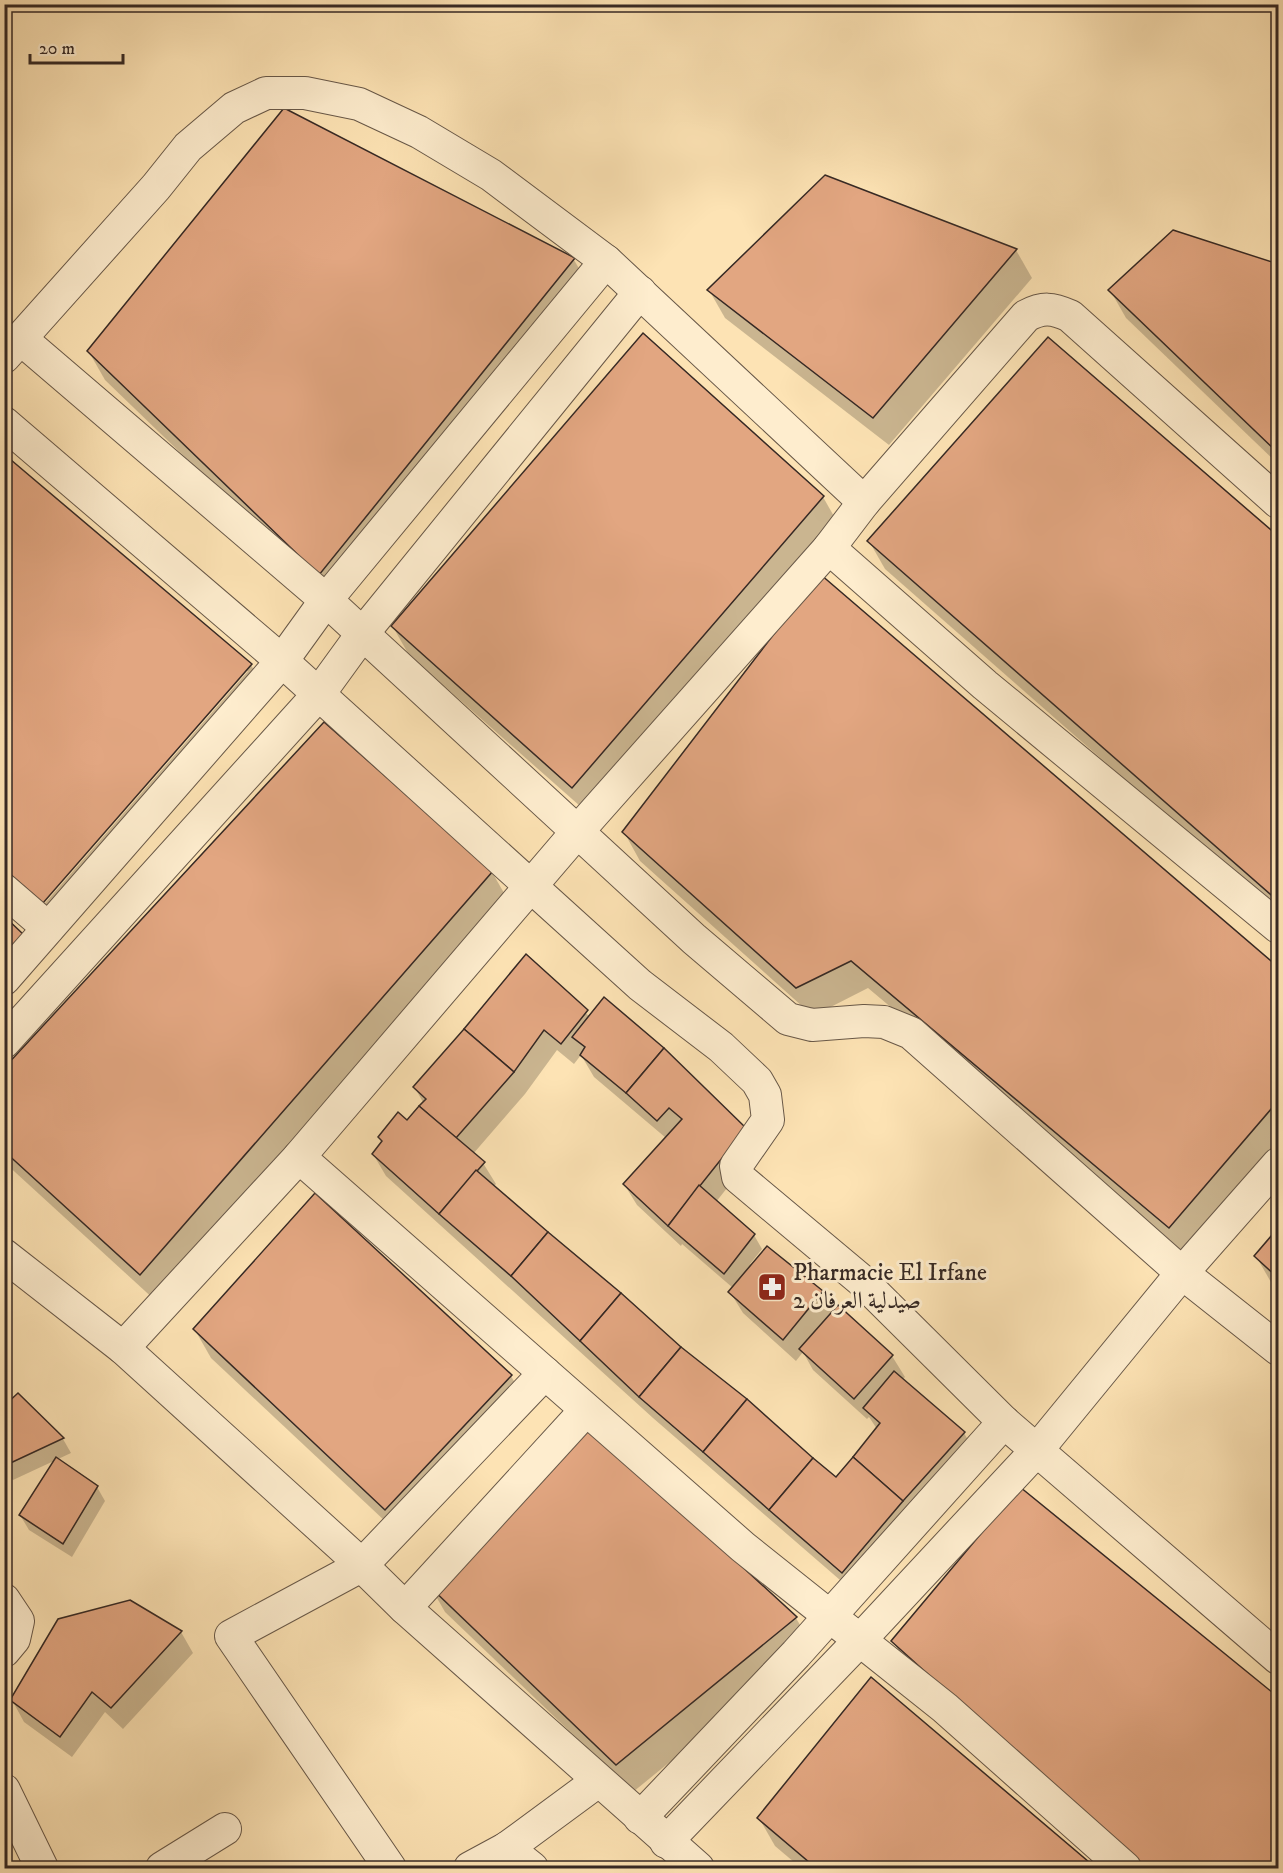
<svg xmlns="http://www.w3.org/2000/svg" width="1283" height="1873" font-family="'IM FELL DW Pica',Amiri,serif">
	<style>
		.shadow { fill: #0003; fill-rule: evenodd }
		.building { fill: #e2a681; stroke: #362924; stroke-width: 1.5 }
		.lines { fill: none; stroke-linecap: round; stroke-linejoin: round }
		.minor-casing { stroke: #685848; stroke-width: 34 }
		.minor { stroke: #feedce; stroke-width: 32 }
		.labels { text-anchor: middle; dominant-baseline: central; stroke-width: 6; stroke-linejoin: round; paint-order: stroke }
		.poi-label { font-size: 24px; fill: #362924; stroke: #feedce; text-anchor: start }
	</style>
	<rect width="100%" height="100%" fill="#fde3b4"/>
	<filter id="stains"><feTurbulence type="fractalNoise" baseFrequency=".00333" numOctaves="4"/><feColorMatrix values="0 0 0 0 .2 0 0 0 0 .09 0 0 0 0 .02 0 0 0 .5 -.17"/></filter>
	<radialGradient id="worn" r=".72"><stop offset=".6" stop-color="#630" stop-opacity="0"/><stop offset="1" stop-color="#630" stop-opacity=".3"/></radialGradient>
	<g class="shadow">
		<polygon points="285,110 574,260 590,287 335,602 105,380 89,352"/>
		<polygon points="826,177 1016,250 1032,278 889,445 725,318 709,290"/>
		<polygon points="1173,232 1278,266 1278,464 1126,318 1110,290"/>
		<polygon points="644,335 823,497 839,525 589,814 409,655 393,627"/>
		<polygon points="1048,339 1278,538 1278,914 885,569 869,541"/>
		<path d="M4,456L251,665L267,693L59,930L4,880ZM244,671H248L39,910L37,908Z"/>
		<polygon points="820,576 1278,969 1278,1148 1186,1255 868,988 813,1016 640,861 624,832"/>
		<polygon points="492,872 508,900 157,1302 4,1162 4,1070"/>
		<polygon points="4,918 23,936 39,964 4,1000"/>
		<path d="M526,956L590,1017L757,1150L716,1202L754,1235L762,1249L750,1264L822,1292L834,1313L839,1307L892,1356L905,1377L902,1380L964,1433L976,1454L855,1593L653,1418L386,1176L373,1154L383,1143L380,1137L407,1122L424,1104L415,1088ZM557,1050L574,1064L581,1055L594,1077L666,1138L624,1184L637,1205L681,1246L682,1244L733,1288L730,1292L743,1313L796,1361L803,1352L813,1370L867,1419L869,1417L877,1429L836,1480L493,1187L496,1184L483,1163L473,1154L525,1094Z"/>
		<polygon points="1278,1230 1278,1290 1272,1284 1256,1256"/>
		<polygon points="195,1330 511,1376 527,1404 402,1537 211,1358"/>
		<polygon points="18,1395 63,1439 71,1453 13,1480 4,1469 4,1408"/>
		<polygon points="97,1487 105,1501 72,1557 29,1530 20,1515"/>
		<polygon points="1020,1489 1278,1699 1278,1868 1131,1868 909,1669 893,1641"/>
		<polygon points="429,1584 796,1618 812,1646 633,1792 445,1612"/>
		<polygon points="181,1632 193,1653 123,1729 105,1712 72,1757 24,1722 12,1700"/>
		<polygon points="871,1679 1094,1868 801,1868 775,1846 759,1818"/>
	</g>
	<g class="building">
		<polygon points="284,108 575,258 319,575 87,351"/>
		<polygon points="825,175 1017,249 873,418 707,290"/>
		<polygon points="1173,230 1278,264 1278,453 1108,290"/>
		<polygon points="643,333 824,496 572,788 391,626"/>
		<polygon points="1048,337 1278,536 1278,901 867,541"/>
		<polygon points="4,454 252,664 43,903 4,869"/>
		<polygon points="820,574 1278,967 1278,1101 1169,1228 851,961 796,988 622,832"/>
		<polygon points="324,722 493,871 140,1275 4,1151 4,1068"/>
		<polygon points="4,916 24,935 4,956"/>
		<polygon points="526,954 588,1010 561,1044 544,1030 514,1072 464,1029"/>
		<polygon points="604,997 664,1048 626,1093 580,1055 585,1047 572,1037"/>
		<polygon points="464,1029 514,1072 456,1138 419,1106 426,1099 413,1087"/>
		<polygon points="664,1048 746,1128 668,1226 623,1184 682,1119 669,1108 657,1121 626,1093"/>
		<polygon points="419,1106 485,1162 439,1214 372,1154 382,1141 378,1137 398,1112 407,1120"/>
		<polygon points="476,1170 548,1232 511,1276 439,1214"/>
		<polygon points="699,1185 755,1234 724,1274 668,1226"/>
		<polygon points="315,1193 512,1375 385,1510 193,1329"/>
		<polygon points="1278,1228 1278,1278 1254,1256"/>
		<polygon points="548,1232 621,1293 580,1341 511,1276"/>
		<polygon points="767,1246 823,1291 783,1340 728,1292"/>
		<polygon points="621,1293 681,1347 639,1397 580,1341"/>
		<polygon points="838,1305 893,1355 854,1399 799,1349"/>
		<polygon points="681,1347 747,1399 703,1452 639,1397"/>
		<polygon points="894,1371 965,1432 903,1501 853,1457 880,1423 863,1408"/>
		<polygon points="18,1393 64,1438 4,1466 4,1406"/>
		<polygon points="747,1399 813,1458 769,1510 703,1452"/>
		<polygon points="587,1424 797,1617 616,1765 427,1584"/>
		<polygon points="56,1457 98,1486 63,1544 19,1515"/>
		<polygon points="853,1457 903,1501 842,1573 769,1510 813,1458 836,1477"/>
		<polygon points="1020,1487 1278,1697 1278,1868 1144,1868 891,1641"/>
		<polygon points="130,1600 182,1631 111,1708 92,1692 60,1737 10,1700 58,1619"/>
		<polygon points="871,1677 1096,1868 816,1868 757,1818"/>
	</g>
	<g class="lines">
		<g class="minor-casing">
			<g id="minor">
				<polyline points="21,339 326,600 694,939 788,1019 812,1025 864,1021 884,1022 911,1033 1182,1273 1278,1349"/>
				<polyline points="4,357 156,187 188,147 234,108 266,93 305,93 359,104 419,132 491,175 606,261 864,502"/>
				<polyline points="4,423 282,661 640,985 721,1047 757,1081 765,1095 768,1120 736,1166 738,1177 861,1280 1004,1422 1278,1658"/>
				<polyline points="829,548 985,685 1278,927"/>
				<polyline points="4,890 48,928"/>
				<polyline points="4,979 282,661 326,600 606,261"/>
				<polyline points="4,1042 318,695 363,633 640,292"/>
				<polyline points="299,1157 743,1547 945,1708 1125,1868"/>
				<polyline points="4,1255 123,1348 350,1554 405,1608 698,1868"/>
				<path d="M123,1348L299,1157L577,832L829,548L864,502L1026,316C1043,307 1052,308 1070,316L1278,502"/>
				<polyline points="4,1600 18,1621 14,1639 4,1651"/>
				<polyline points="405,1608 586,1410"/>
				<polyline points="4,1790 42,1868"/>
				<polyline points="640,1818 796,1654 1004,1422"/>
				<polyline points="666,1842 860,1640 1037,1450 1182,1273 1278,1164"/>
				<polyline points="507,1848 532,1868"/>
				<polyline points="162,1868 225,1829"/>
				<polyline points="390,1868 231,1636 361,1566 545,1373"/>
				<polyline points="470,1868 507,1848 598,1781"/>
			</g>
		</g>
		<use href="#minor" class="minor"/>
	</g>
	<defs>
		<g id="pharmacy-square" transform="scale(1.5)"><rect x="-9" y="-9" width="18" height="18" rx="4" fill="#8f2418" stroke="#feedce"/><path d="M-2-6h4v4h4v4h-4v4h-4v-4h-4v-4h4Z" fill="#fff"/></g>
	</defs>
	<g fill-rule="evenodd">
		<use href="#pharmacy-square" x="772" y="1287"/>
	</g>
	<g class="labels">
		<g class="poi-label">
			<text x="793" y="1273">Pharmacie El Irfane<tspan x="793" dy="28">صيدلية العرفان 2</tspan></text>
		</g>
	</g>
	<rect width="1283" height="1873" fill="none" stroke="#fde3b4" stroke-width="24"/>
	<rect x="6" y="6" width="1271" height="1861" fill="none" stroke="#362924" stroke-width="3"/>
	<rect x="12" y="12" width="1259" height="1849" fill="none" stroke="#362924" stroke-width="1.5"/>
	<path d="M30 54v9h93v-9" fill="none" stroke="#362924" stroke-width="3"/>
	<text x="39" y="54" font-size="18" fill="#362924" stroke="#feedce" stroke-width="4.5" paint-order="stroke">20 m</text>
	<rect width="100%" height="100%" filter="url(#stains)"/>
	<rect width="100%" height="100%" fill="url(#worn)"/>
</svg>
